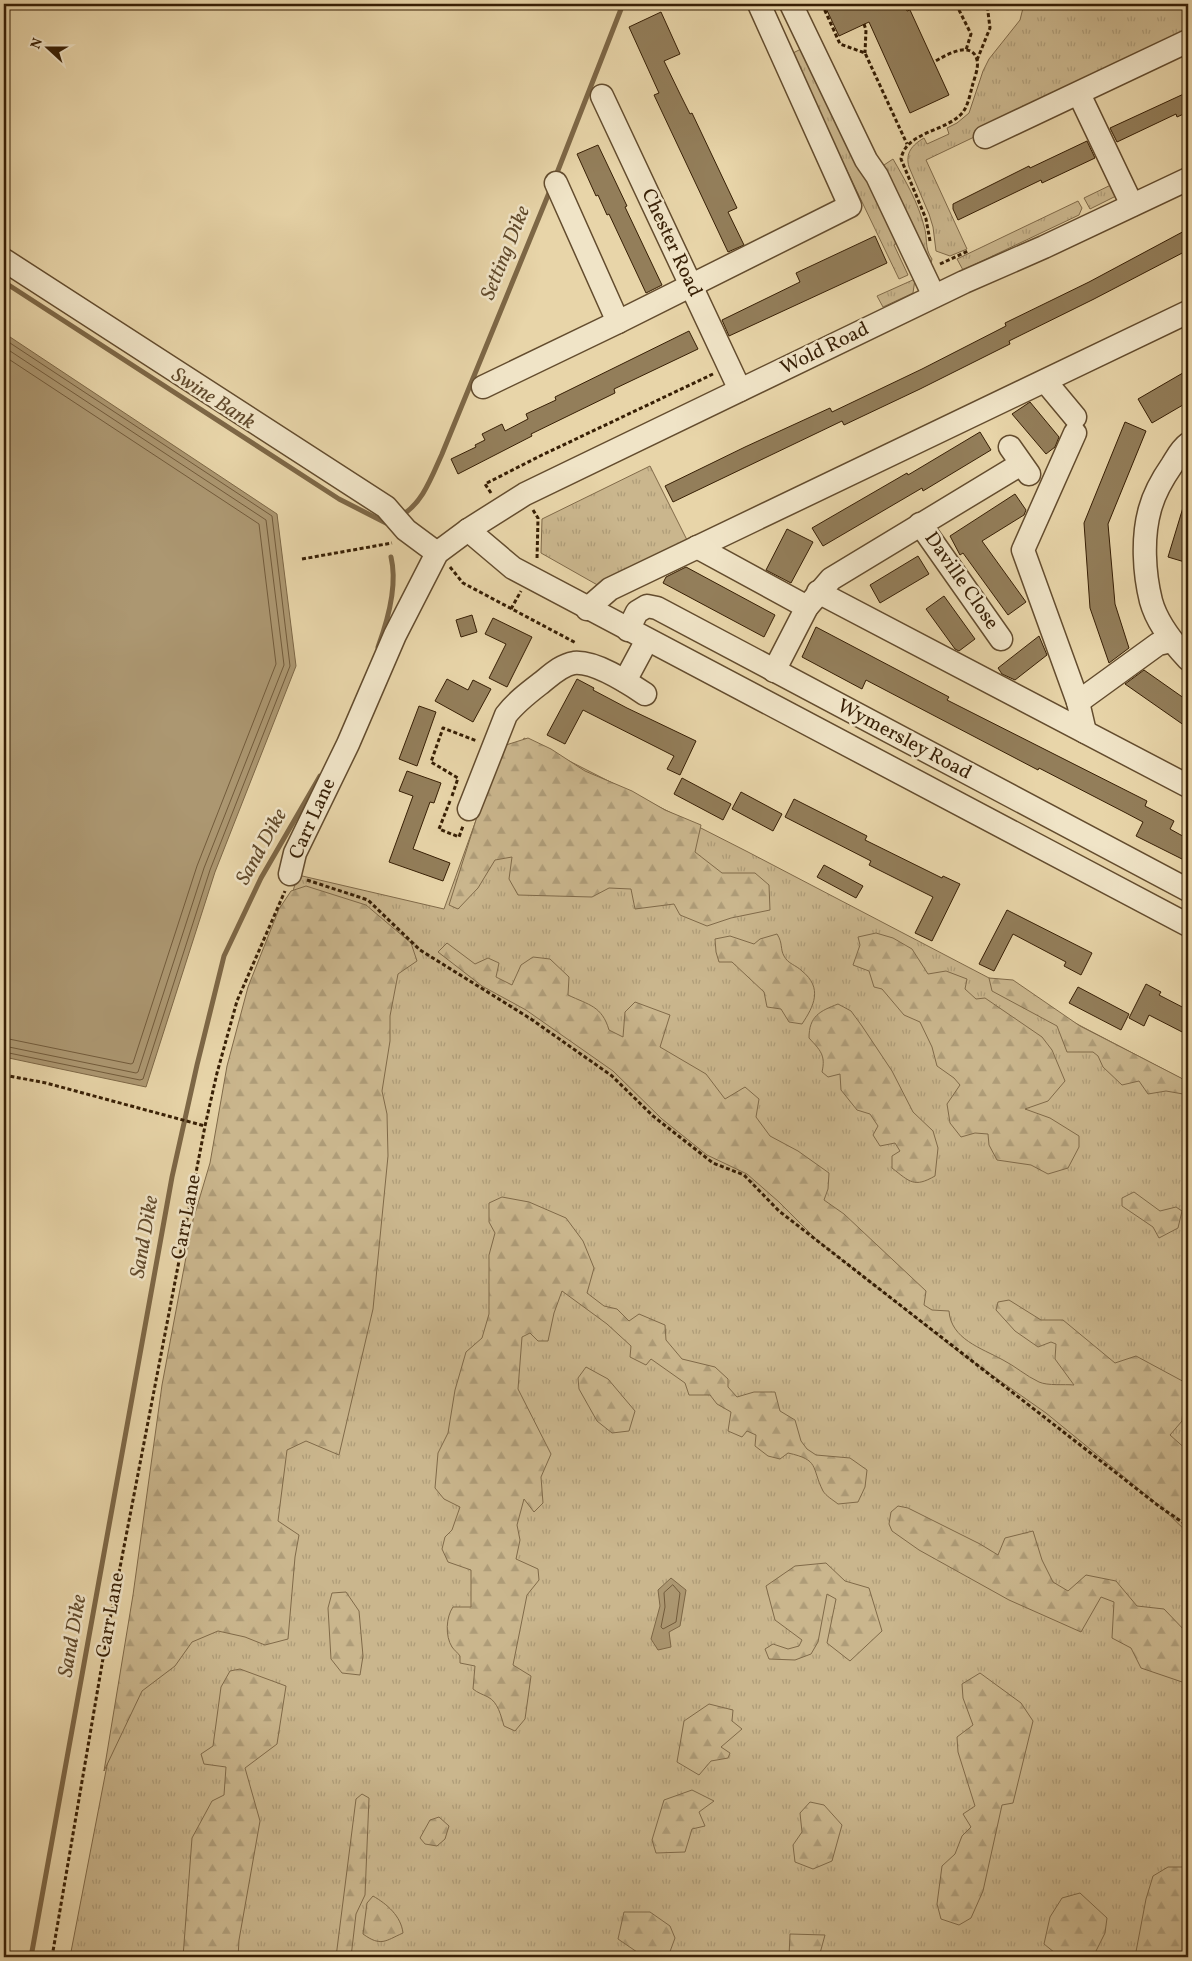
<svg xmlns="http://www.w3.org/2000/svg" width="1192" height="1961" font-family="Vollkorn,serif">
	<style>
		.grass { fill: url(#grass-tufts); stroke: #806a49 }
		.forest { fill: url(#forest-firs); stroke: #806a49 }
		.water { fill: #ac9771; stroke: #7d6746 }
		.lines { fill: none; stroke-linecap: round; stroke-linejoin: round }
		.shore { stroke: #725b3b; stroke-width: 1 }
		.stream { stroke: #7d6746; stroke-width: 5 }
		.building { fill: #937e5a; stroke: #371f05 }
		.minor-casing { stroke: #634c2e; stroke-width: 25 }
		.path { stroke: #371f05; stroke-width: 3; stroke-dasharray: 4 2.5; stroke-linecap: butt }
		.minor { stroke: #f0e4c7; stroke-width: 22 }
		.labels { text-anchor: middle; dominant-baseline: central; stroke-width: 5; stroke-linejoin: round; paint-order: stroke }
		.street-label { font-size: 20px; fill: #371f05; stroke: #f0e4c7 }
		.water-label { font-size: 21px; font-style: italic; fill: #60492b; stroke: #f0e4c7 }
	</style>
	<defs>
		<pattern id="grass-tufts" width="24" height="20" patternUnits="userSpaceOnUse" patternTransform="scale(1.25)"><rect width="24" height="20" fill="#cab68d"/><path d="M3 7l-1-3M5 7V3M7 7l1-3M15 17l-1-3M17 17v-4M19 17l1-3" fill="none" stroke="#ae9c78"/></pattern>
		<pattern id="forest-firs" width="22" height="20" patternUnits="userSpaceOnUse" patternTransform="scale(1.25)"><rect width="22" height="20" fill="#cab68d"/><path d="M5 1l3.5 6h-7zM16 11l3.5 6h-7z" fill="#ae9c78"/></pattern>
	</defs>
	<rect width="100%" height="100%" fill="#e8d5a9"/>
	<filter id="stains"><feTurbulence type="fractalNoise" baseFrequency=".004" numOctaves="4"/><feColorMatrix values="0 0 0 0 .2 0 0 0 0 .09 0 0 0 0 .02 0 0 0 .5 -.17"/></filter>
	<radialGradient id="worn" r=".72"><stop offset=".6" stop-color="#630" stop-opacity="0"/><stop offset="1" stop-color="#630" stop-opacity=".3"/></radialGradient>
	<g class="grass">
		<path d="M1024,4H1188V35L926,160L967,249L950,256L936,251L933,227L929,214L909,167C905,153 912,145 924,138L927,144L949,134L947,128L957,123L969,113L983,71L989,59L1020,20Z"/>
		<polygon points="807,46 900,241 894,245 908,275 899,279 791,54"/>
		<path d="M893,159C905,180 918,202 924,226C928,238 924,248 932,259L931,263L883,168L884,165Z"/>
		<polygon points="1117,182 1122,193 1090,209 1084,198"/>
		<polygon points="1078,201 1082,208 1079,215 963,270 957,259"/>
		<polygon points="915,279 913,293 883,307 877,296"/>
		<polygon points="650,466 689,544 601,587 541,553 542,519"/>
		<polygon points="524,738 748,852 1188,1082 1188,1957 70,1957 206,1253 239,1062 298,875 444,909 479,812 494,817"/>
	</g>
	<g class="forest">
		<polygon points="528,738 551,749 585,771 632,791 665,810 701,825 695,852 722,873 755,873 769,885 770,910 731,918 707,926 680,915 674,904 635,909 631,889 609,888 592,897 518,895 509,879 512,857 495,860 478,888 458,909 449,905 482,801 506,745"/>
		<polygon points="306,886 366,905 411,943 417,961 398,974 390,1016 390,1041 382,1091 387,1114 388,1156 373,1309 339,1455 306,1441 287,1450 278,1521 299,1535 295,1557 288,1639 265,1645 245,1637 218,1631 192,1642 175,1666 142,1691 104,1771 133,1595 162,1385 193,1220 210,1163 227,1066 248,987 279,909 291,891"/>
		<polygon points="876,933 893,938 912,949 928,974 946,971 967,979 965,989 976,999 985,998 1042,1037 1052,1050 1065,1081 1048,1101 1025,1109 1050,1118 1079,1136 1079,1147 1068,1168 1048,1174 1031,1165 997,1160 989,1145 988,1134 975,1133 961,1137 950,1123 947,1104 960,1085 954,1078 937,1066 932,1047 920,1022 904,1015 882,989 874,987 869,971 853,965 860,945 858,937"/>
		<path d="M777,934C783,943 780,949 784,956C788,964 796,965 802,971C823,988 814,1006 802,1024L789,1022L781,1009L767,1007L764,992L732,962H719L716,952L715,939L730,936L754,944L760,939Z"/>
		<path d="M447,943L475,964L488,958L499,963L496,977L512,985L521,965L533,957L550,959L569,977L568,995C589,1005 602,1006 609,1030L623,1037L625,1012L635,1002L670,1015L660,1047L706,1074L725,1099L745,1087L759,1099L756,1117L770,1136L798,1151L829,1173L828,1189L824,1200L844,1214L926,1291L924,1305L932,1310L949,1311C951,1339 981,1348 1003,1360C1015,1366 1026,1376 1039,1382C1048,1386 1064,1384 1074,1385L1055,1359L1056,1344L1051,1342L1038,1347L1015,1331L996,1310L998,1302L1009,1300L1041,1320H1063L1115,1363L1136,1356L1188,1384V1402L1183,1409L1182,1421L1170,1435L1188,1451V1533L1161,1507L1046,1413L959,1352L818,1241L779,1202L747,1174L707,1155L662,1119L613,1071L526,1010L482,986L438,952Z"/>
		<polygon points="989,978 1013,980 1080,1026 1181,1078 1188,1084 1188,1124 1184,1117 1183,1094 1166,1091 1148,1094 1139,1081 1122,1085 1103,1067 1098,1056 1093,1052 1067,1052 1057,1026 992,991"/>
		<path d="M838,1004L851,1011L862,1026L892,1071L913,1112L933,1131L938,1148L935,1176C914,1188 910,1182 892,1168V1156L900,1151L895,1143L880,1146L873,1135L878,1126L870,1114L857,1110L841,1090L840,1074L828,1077L822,1072C826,1055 820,1050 809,1038C809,1016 820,1011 838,1004Z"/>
		<polygon points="1134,1192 1160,1211 1176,1207 1182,1211 1178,1228 1159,1238 1153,1227 1122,1206 1122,1198"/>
		<path d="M502,1197L529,1202L566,1218L583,1241L594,1268L587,1293L604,1306L617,1309L629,1321L639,1314L665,1325L666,1340L682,1359L715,1367L728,1379V1387L737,1397L754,1392H775L780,1411L795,1420L801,1441L807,1449L816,1455L850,1458L867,1470L865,1487L858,1502L838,1504C833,1500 826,1496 823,1491C811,1467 820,1460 788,1453L780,1459L768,1456L755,1446L756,1435L747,1431L742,1437L728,1431L731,1412L717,1404L710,1395H689L685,1383L651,1359L646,1365L630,1357L631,1346L607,1324L562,1291L554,1313L548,1341H538L530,1333L522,1337L518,1389L551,1454L541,1477L543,1503L534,1512L524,1499L517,1525L520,1540L516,1559L538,1569L539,1580L527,1595L513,1665L531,1676L525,1719L515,1731L504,1726C501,1716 498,1702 488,1697C482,1694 478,1693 473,1689L475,1666L460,1663V1656C458,1653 454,1650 452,1647C445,1636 446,1617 453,1607H471V1570L448,1562L442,1549L445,1537L452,1530L460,1507L444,1499L435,1488L438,1453L448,1433L455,1390L466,1352L482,1338L489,1314V1255L495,1233L489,1222V1203Z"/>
		<polygon points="586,1367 608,1379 635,1411 629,1431 612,1433 597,1421 579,1389 578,1378"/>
		<polygon points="898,1506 908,1508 980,1544 998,1555 1005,1538 1033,1531 1042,1560 1053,1582 1068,1591 1086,1575 1116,1581 1137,1606 1164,1609 1188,1634 1188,1684 1141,1668 1131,1648 1112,1638 1114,1602 1101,1597 1081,1632 1009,1600 919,1550 892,1531 889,1524 891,1512"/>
		<polygon points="826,1563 845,1581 869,1588 882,1631 850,1661 827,1643 836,1599 827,1594 818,1642 811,1654 795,1660 769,1659 765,1649 773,1644 788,1649 799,1646 802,1640 775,1620 766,1586 795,1566"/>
		<polygon points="346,1592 359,1611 363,1656 360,1675 342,1673 331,1659 328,1608 332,1593"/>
		<polygon points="240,1669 286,1686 277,1744 245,1768 260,1821 239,1940 238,1957 183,1957 192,1838 212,1801 224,1795 226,1767 204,1764 201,1754 213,1746 221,1687 230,1671"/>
		<polygon points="980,1673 1021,1703 1033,1721 1013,1803 1002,1805 983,1891 971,1918 959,1925 941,1919 937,1904 942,1866 955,1854 962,1836 971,1827 963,1814 975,1806 958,1752 957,1737 973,1725 963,1698 962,1684"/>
		<polygon points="709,1704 733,1710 732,1721 742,1729 721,1747 730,1753 728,1758 711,1761 699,1775 677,1762 684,1721"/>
		<polygon points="692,1790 714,1801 699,1812 705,1826 692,1829 685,1852 656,1853 652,1840 664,1800"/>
		<polygon points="362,1794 369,1798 365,1895 356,1914 351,1957 336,1957 356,1799"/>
		<polygon points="810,1802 824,1805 842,1825 832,1861 813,1869 795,1862 793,1845 802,1832 800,1813"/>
		<polygon points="439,1817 449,1826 445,1839 437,1846 425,1844 420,1838 430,1820"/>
		<polygon points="1168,1867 1182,1867 1188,1871 1188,1957 1135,1957 1146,1899 1153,1876"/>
		<polygon points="1080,1893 1107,1918 1105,1933 1095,1953 1081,1957 1060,1957 1044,1944 1050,1917 1062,1898"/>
		<path d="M373,1896C387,1904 401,1916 403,1933C385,1941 381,1947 363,1934L367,1903Z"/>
		<polygon points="624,1912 650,1912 670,1926 675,1938 668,1957 638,1957 637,1952 618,1939"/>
		<polygon points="790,1934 825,1935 819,1957 789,1957"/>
	</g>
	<g class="water">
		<polygon points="4,333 277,514 296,666 215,872 146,1087 4,1057"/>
		<polygon points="671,1578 686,1590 680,1626 669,1632 671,1647 658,1650 651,1639 660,1606 658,1590"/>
	</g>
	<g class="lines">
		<g class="shore">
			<polyline points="4,339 272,516 290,666 210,870 143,1079 140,1080 4,1052"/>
			<polyline points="4,347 266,520 284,665 204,868 138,1072 136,1073 4,1046"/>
			<polyline points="4,356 259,524 276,664 197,866 133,1063 131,1064 4,1038"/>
			<polygon points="673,1585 680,1593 676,1622 663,1629 661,1627 665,1607 664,1593"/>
		</g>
		<g class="stream">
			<polyline points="555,178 623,4"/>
			<polyline points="4,282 339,499 386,523 390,521"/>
			<path d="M400,516C422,505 432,476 442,454L551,188"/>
			<path d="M378,647C388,620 398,586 391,557"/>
			<polyline points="31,1957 172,1177 197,1065 224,956 261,878 320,776"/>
		</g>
	</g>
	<g class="building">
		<polygon points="824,4 904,4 907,11 910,10 949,95 910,113 869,22 839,36"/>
		<polygon points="661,12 680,54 664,61 680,94 690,114 692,113 737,208 728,212 744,245 728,252 654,95 659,93 629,27"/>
		<polygon points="1188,92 1188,112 1177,117 1176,114 1117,142 1110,128"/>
		<polygon points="1087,141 1095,158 1042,183 1041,180 958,220 953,209 953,204 1029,166 1030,168"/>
		<polygon points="598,145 627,206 625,207 662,285 646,293 609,214 607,215 598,195 596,196 577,154"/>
		<polygon points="1188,229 1188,250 1094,299 1009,341 1010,344 920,389 844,425 842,421 673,502 665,486 745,447 830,408 832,412 922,369 1006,326 1005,323 1089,282"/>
		<polygon points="875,236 887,263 729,336 722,320 800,282 796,273"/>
		<polygon points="689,331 698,349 614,389 615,393 531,434 532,436 458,474 451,459 476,447 475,445 485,440 482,434 502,424 505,431 528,419 526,414 556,400 555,397"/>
		<polygon points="1188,370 1188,402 1152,423 1138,399"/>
		<polygon points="1030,402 1059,437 1055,447 1046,454 1012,414"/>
		<polygon points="1125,422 1146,431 1108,524 1115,604 1129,648 1109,663 1090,608 1084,523"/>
		<polygon points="980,432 991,450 923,491 922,488 823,546 812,528 907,473 908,475"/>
		<polygon points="1015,494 1026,510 1024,515 982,541 1026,602 1008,615 963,553 960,555 950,536"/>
		<polygon points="1185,501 1188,501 1188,563 1168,557"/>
		<polygon points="787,529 813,542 791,583 766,570"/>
		<polygon points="918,556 929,574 880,603 870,585"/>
		<polygon points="686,567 775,615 764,637 663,583 666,577"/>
		<polygon points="944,596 975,639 959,651 955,649 926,609"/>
		<polygon points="472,615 477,632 461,637 456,620"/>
		<polygon points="493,618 532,637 507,687 489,678 506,644 485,634"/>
		<polygon points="816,627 949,697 947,700 1147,801 1145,806 1174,821 1170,829 1188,839 1188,862 1136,836 1143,822 1126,813 1039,768 1038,770 866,680 862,689 802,657"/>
		<polygon points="1039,636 1047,655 1015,680 1002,674 998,668"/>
		<polygon points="1144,670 1188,701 1188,728 1125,684"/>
		<polygon points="447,679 468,690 473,680 491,689 473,722 435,701"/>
		<polygon points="577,679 594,688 593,690 627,708 696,741 680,775 667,769 674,756 583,710 565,744 547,735"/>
		<polygon points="419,706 436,712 417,766 399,759"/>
		<polygon points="407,771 441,783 434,803 430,802 413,849 450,863 443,881 389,862 413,796 399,791"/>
		<polygon points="682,778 731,804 723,820 674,794"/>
		<polygon points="741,792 782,814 773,831 732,809"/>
		<polygon points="794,799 867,836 865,840 942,878 943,876 960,884 932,941 915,933 933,897 869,865 871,861 785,817"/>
		<polygon points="824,865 863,886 856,898 817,877"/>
		<polygon points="1007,910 1092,953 1081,975 1064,966 1066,962 1013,934 994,971 979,964"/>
		<polygon points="1146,984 1161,992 1159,995 1188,1010 1188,1035 1149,1015 1144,1026 1129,1018"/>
		<polygon points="1078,987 1129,1014 1121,1030 1069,1003"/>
	</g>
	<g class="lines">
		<g class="minor-casing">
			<g id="minor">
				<polyline points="791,4 866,160 877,176 934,296"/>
				<polyline points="1079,94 1132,205"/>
				<polyline points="602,96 740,390"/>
				<polyline points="985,137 1188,41"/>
				<polyline points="556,183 618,322"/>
				<polyline points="4,260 386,507 406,530 437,553"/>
				<polyline points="1045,381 1075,417"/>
				<polyline points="483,387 618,322 850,206 759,4"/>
				<polyline points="1075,433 1023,550 1078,702 1085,732"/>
				<path d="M1188,444C1181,449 1177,457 1172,465C1163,478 1154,494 1150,509C1142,537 1144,573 1151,601C1157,623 1173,643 1188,659"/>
				<polyline points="1010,447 1029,474"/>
				<polyline points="920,524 1001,639"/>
				<polyline points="468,530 513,568 1188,925"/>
				<polyline points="697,547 807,607"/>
				<polyline points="818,592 1188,786"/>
				<polyline points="587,609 610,589 1188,312"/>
				<polyline points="628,630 637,612 647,606 657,608 1188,890"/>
				<polyline points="774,671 807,607 831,579 1021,464"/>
				<polyline points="625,681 647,640"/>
				<polyline points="1078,702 1158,644 1171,641"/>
				<path d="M469,809L506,715C516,702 528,693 541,683C550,676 561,665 574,663C595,661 627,682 645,694"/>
				<polyline points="290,874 295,853 348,744 395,635 437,553 468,530 525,494 964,282 1044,247 1188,179"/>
			</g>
		</g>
		<g class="path">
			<polyline points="822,4 840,44 865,53 907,144"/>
			<polyline points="956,4 971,34 966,50"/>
			<polyline points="864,24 866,30 865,53"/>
			<polyline points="977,60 990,28 987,4"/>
			<path d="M930,241L926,219L901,159C906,131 947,132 963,112C968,105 970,95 972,87C974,79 979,68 977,60C972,39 944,56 934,62"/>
			<polyline points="940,264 968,251"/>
			<polyline points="491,493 485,484 540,456 713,374"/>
			<polyline points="533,510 538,518 537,560"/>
			<polyline points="302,559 392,543"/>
			<polyline points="450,567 463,583 576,643"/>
			<polyline points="511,609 521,591"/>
			<polyline points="452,796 458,778 431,762 443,728 477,741"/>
			<polyline points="450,801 439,829 459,837 463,826"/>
			<polyline points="307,880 368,900 420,950 531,1019 612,1076 653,1116 713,1163 744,1175 779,1211 1160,1507 1188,1526"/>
			<polyline points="4,1075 46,1083 205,1126"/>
			<polyline points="52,1957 107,1635 205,1126 217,1073 237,1001 285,891"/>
		</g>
		<use href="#minor" class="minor"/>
	</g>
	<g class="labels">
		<g class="street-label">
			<text transform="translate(671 243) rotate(65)">Chester Road</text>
			<text transform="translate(825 349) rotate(-26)">Wold Road</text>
			<text transform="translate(961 581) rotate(55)">Daville Close</text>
			<text transform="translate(904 740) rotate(28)">Wymersley Road</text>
			<text transform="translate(313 819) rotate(-66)">Carr Lane</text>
			<text transform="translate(187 1217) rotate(-79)">Carr Lane</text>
			<text transform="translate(111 1615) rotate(-80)">Carr Lane</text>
		</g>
		<g class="water-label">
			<text transform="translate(506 253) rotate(-68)">Setting Dike</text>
			<text transform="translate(213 399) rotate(33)">Swine Bank</text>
			<text transform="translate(262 847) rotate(-61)">Sand Dike</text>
			<text transform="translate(145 1237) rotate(-80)">Sand Dike</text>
			<text transform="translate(73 1636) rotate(-80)">Sand Dike</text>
		</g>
	</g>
	<rect width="1192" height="1961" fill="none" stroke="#e8d5a9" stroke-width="20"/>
	<rect x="5" y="5" width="1182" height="1951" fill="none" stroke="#371f05" stroke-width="2.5"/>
	<rect x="10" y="10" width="1172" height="1941" fill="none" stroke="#371f05"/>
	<g transform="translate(48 48) rotate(291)" stroke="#f0e4c7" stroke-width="4" paint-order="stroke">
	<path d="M0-4L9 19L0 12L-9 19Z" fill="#371f05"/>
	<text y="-8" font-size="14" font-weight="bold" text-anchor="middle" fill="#371f05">N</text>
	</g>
	<rect width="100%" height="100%" filter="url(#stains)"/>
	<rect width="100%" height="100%" fill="url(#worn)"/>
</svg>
